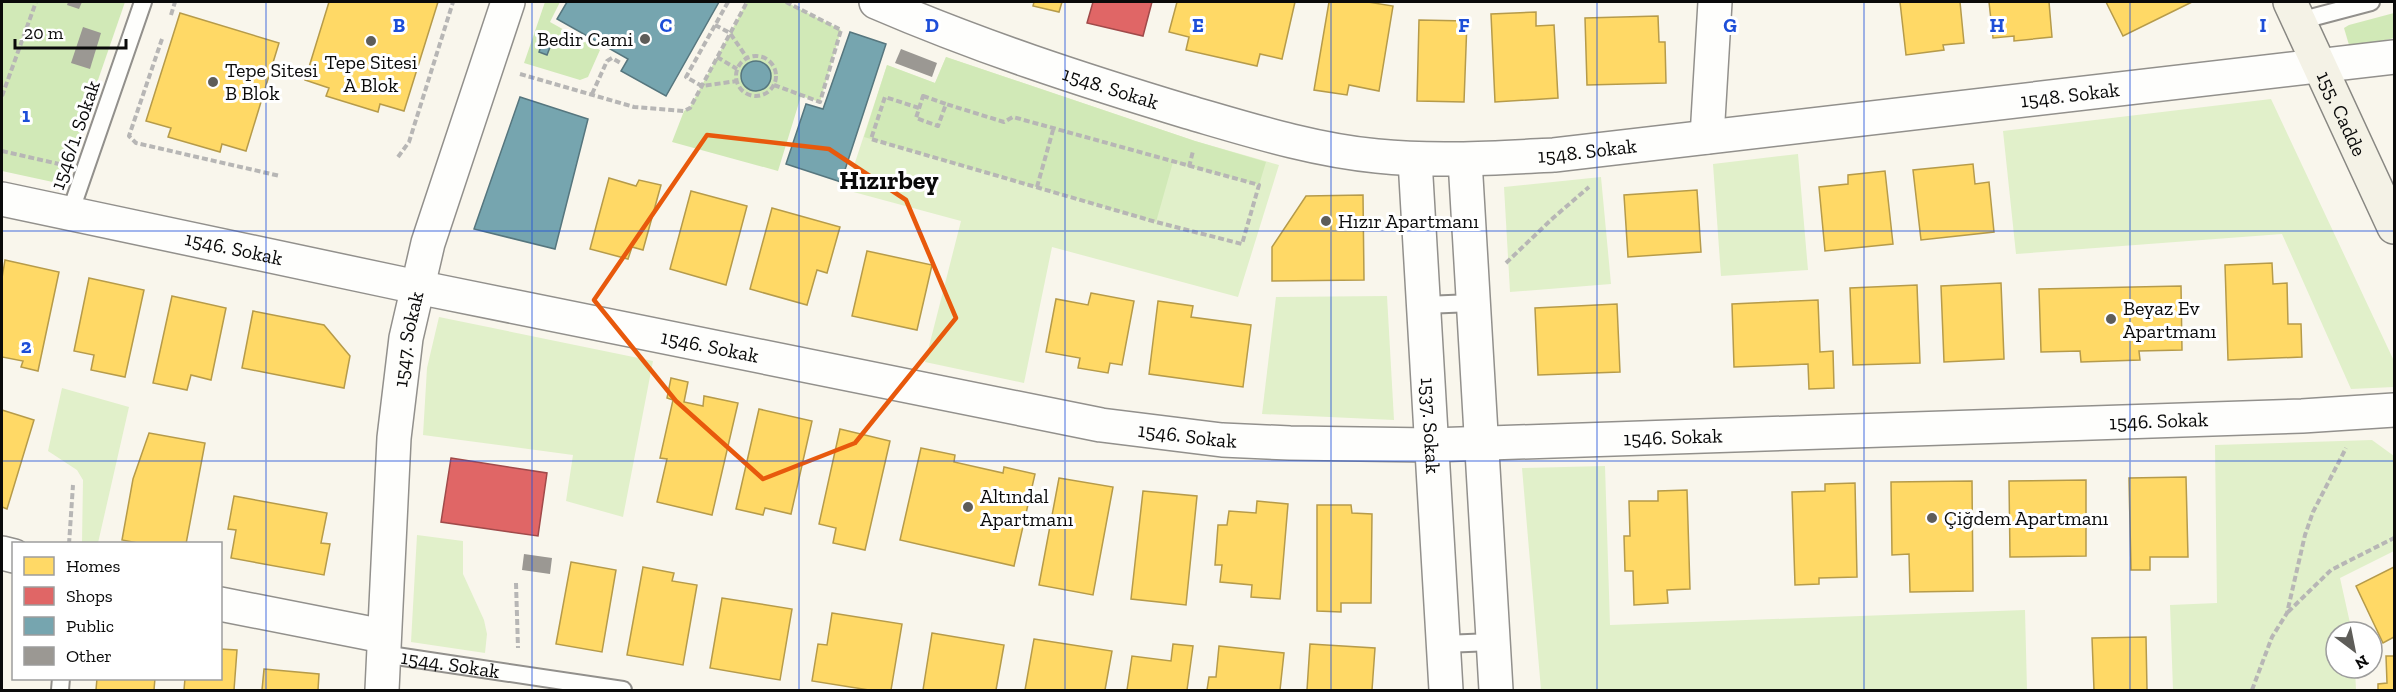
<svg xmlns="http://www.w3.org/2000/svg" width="2396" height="692" font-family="'Zilla Slab',serif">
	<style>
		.green { fill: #e1f0ca }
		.forest { fill: #d1e9b7 }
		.homes { fill: #ffd966; stroke: #b69b4a; stroke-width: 1.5 }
		.shops { fill: #e06666; stroke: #a04a4a; stroke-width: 1.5 }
		.public { fill: #76a5af; stroke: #56767e; stroke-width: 1.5 }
		.building { fill: #9b9893 }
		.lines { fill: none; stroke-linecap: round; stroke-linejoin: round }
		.lane-casing { stroke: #92908c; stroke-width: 20 }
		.street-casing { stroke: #92908c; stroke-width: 36 }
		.secondary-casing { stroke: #888782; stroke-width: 36 }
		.path { stroke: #b7b6b5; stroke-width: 4; stroke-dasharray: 6 3; stroke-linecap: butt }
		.lane { stroke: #fefefc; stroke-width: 16 }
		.street { stroke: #fefefc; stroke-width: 33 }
		.secondary { stroke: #f4f2e6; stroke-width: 33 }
		.marked { fill: none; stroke: #e8590c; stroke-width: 4.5; stroke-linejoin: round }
		.grid { fill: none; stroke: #1d4ed8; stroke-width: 1.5; stroke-opacity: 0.55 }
		.poi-dot { fill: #5e5d59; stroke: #fff; stroke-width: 2 }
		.labels { text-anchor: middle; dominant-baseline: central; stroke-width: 6; stroke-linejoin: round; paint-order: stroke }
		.poi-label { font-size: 20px; fill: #0a0a0a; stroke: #fff; text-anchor: start }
		.street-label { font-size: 20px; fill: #0a0a0a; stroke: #fff }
		.district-label { font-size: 26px; font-weight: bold; fill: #0a0a0a; stroke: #fff }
		.grid-label { font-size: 20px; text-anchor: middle; font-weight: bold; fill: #1d4ed8; stroke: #fff; stroke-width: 6; stroke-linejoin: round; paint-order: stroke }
	</style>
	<rect width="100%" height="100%" fill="#f9f6ec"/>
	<g class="green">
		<polygon points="946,57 1195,141 1279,165 1238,297 1052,247 1024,383 925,362 961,221 846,190 887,65 935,83"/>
		<polygon points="2271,99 2394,361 2394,387 2351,389 2282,234 2016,254 2003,131"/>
		<polygon points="1798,154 1808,270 1721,276 1713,164"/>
		<polygon points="1601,177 1611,284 1510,292 1504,187"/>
		<polygon points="1387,296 1394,420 1262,414 1276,297"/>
		<polygon points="439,317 653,361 623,517 566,501 573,455 423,435 427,368"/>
		<polygon points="62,388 129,407 98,543 82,543 83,480 77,470 48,451"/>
		<polygon points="2372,440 2394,456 2394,551 2340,578 2352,632 2336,632 2336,668 2355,668 2356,690 2173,690 2170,605 2217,603 2215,445"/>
		<polygon points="1605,466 1610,625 2025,610 2027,690 1541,690 1522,468"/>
		<polygon points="417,535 463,541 463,574 484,620 487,634 485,653 411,642"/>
	</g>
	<g class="forest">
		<polygon points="2,2 125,2 62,184 2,171"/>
		<polygon points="545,2 560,2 550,22 600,50 588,77 580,80 524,63"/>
		<polygon points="747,2 786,2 841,30 820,102 801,96 778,171 672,142 684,111 690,107"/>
		<polygon points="2394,13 2394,38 2356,47 2349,45 2344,28 2349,25"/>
		<polygon points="946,57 1195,141 1266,162 1259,185 1173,162 1156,222 864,137 887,65 935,83"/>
	</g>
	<g class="homes">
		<polygon points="329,2 438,2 404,111 380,104 378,112 326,96 329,88 305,80"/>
		<polygon points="1034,2 1062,2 1059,12 1033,6"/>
		<polygon points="1177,2 1295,2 1282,59 1260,54 1257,66 1186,50 1189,37 1169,32"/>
		<polygon points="1329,2 1368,2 1393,6 1379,91 1349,85 1347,95 1314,90"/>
		<polygon points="1900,2 1960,2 1964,43 1943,45 1944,50 1906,55"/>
		<polygon points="1989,2 2049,2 2052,37 2014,41 2014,36 1993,38"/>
		<polygon points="2106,2 2192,2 2123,36"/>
		<polygon points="1536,12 1536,26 1554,25 1558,98 1495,102 1491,14"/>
		<polygon points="180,13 279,43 246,151 222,144 220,152 168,137 171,128 146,121"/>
		<polygon points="1658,16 1659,42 1665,42 1666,83 1587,85 1585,18"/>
		<polygon points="1419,20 1467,21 1464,102 1417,101"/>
		<polygon points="1973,164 1975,184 1989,182 1994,232 1921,240 1913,170"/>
		<polygon points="1885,171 1893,244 1825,251 1819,187 1848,184 1848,175"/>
		<polygon points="609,178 636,186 639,180 661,185 643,250 632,247 628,259 590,249"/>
		<polygon points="1697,190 1701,252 1628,257 1624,195"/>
		<polygon points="691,191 747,206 726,285 670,269"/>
		<polygon points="1363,195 1364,280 1272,281 1272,247 1306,196"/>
		<polygon points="772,208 840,227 827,273 817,270 807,305 750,289"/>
		<polygon points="867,251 932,265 917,330 852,316"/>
		<polygon points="5,260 59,272 38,371 21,367 23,361 2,357 2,278"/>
		<polygon points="2272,263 2273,284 2287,283 2288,324 2301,324 2302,357 2228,360 2225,265"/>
		<polygon points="89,278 144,290 125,377 91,370 94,355 74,351"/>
		<polygon points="2001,283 2004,359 1944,362 1941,286"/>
		<polygon points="1917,285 1920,363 1853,365 1850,288"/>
		<polygon points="2181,286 2182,350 2139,351 2140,360 2081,362 2080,351 2041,352 2039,289"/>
		<polygon points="1091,293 1134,301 1122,365 1110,363 1108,373 1078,368 1080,358 1046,352 1056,299 1088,305"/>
		<polygon points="172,296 226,308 211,380 191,375 187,390 153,383"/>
		<polygon points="1818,300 1820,352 1833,351 1834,388 1809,389 1808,364 1734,367 1732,304"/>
		<polygon points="1158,301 1193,306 1191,317 1251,325 1243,387 1149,374"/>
		<polygon points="1617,304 1620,372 1538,375 1535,308"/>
		<polygon points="253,311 324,325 350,356 344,388 242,368"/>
		<polygon points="671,378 688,382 684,402 703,406 704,396 738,403 712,515 657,502 667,459 660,458 673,400 667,398"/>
		<polygon points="759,409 812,421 791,514 765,508 763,515 736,509"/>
		<polygon points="2,410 34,420 7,509 2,507"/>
		<polygon points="840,429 890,441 865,550 833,543 836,528 819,524"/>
		<polygon points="149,433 205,443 186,544 143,544 122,540 133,479"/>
		<polygon points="921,448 955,455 954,462 1003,473 1004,467 1035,474 1014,566 900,540"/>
		<polygon points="2186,477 2188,557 2150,557 2150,570 2131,570 2129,478"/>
		<polygon points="1059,478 1113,487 1093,595 1039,585"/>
		<polygon points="2086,480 2086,556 2010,557 2009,481"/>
		<polygon points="1972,481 1973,591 1910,592 1909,554 1892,555 1891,482"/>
		<polygon points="1855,483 1857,577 1819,578 1819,584 1795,585 1792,492 1825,491 1825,484"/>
		<polygon points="1687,490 1690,589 1667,590 1668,603 1634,605 1633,571 1625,571 1624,536 1630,536 1629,501 1658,501 1658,491"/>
		<polygon points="1143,491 1197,496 1186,605 1131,599"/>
		<polygon points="234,496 327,513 321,543 330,544 324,575 231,558 236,530 228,529"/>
		<polygon points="1257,501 1288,504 1280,599 1251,597 1252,585 1220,582 1222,565 1215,565 1218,525 1227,525 1229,511 1256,513"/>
		<polygon points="1317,505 1351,505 1352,513 1372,514 1371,603 1341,603 1341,612 1317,611"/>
		<polygon points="571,562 616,570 602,652 556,644"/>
		<polygon points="643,567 674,573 672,581 697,585 683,665 627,655"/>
		<polygon points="2394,567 2394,637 2383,643 2356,586"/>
		<polygon points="722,598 792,609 780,680 710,668"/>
		<polygon points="832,613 902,624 891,690 869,690 812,681 818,644 827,645"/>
		<polygon points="932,633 1004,645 996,690 923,690"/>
		<polygon points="2146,637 2147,690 2094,690 2092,638"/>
		<polygon points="1034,639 1112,651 1105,690 1025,690"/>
		<polygon points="1173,644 1193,646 1187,690 1127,690 1132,656 1171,661"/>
		<polygon points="1310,644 1375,648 1372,690 1307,690"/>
		<polygon points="1219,646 1284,653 1280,690 1207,690 1209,677 1216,677"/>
		<polygon points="220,649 237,650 234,690 184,690 185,678 220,678"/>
		<polygon points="2386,656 2394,656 2394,690 2378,690 2378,684 2387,683"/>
		<polygon points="264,669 319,674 318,690 262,690"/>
		<polygon points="97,678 155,678 154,690 96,690"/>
	</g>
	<g class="shops">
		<polygon points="1093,2 1152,2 1143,36 1087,23"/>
		<polygon points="451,458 547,473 538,536 441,522"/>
	</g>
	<g class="public">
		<polygon points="567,2 719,2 666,96 621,71 628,59 557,19"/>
		<polygon points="850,32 886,44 841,182 786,164 806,104 823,109"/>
		<polygon points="545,34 554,37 547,55 539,52"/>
		<circle cx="756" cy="76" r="15"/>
		<polygon points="520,97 588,119 555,249 474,229"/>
	</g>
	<g class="building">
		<polygon points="68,2 82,2 79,9 67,5"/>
		<polygon points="83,27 101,33 90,69 71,63"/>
		<polygon points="901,49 937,63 932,77 895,63"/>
		<polygon points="524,554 552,558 550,574 522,570"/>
	</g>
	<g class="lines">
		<g class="lane-casing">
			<g id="lane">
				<polyline points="2299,21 2371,2"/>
				<polyline points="70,213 143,2"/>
				<polyline points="1424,305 1473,303"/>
				<polyline points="1443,644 1493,642"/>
				<path id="s1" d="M383,654L623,690"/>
				<polyline points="60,690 61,678"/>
			</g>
		</g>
		<g class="street-casing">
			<g id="street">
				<path id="s2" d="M876,2C978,46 1082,80 1188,112C1250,130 1313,150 1377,156C1436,162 1495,158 1554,155L2394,57"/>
				<polyline points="1707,137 1715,2"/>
				<path id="s3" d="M1415,160L1446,690"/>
				<polyline points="1465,160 1496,690"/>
				<path id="s4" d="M2,199L417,287L1101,425L1222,440L1290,443L1431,445L2302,416L2394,410"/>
				<polyline points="2,553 14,556"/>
				<polyline points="220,604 383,636"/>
				<path id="s5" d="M382,690L394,438L406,338L428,243L508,2"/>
			</g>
		</g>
		<g class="secondary-casing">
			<g id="secondary">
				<path id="s6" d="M2290,2L2394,227"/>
			</g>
		</g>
		<g class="path">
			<polyline points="728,2 686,77 702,86 737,81"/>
			<polyline points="171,15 175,2"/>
			<polyline points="715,25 730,33 747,58"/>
			<polyline points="162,39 129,136 136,143 280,176"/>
			<circle cx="756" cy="76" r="20"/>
			<polyline points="717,57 737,69"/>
			<polyline points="520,74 634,107 684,111 690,108 747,2"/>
			<polyline points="774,85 820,102 841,30 786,2"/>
			<polyline points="592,94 607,61 612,58 622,64"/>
			<polyline points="2,96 36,2"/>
			<polygon points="923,96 946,104 938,126 916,118"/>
			<polyline points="919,108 885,97 871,139 1156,222 1242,244 1259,185 1013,117 1004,122 946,104"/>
			<polyline points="2,151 59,164"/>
			<polyline points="398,157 409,142 453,2"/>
			<polyline points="1189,167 1193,151"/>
			<polyline points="1037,187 1053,130"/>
			<polyline points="1506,263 1553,218 1589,187"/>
			<polyline points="69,544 73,485"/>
			<polyline points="516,583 518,648"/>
			<polyline points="2288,612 2331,570 2394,538"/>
			<polyline points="2252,690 2272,637 2287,613 2305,535 2313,512 2346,448"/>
		</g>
		<use href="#lane" class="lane"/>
		<use href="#street" class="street"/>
		<use href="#secondary" class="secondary"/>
	</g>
	<path class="marked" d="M707,135L829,149L906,200L956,318L855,443L763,479L676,401L594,300Z"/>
	<path class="grid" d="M266,2V690M532,2V690M799,2V690M1065,2V690M1331,2V690M1597,2V690M1864,2V690M2130,2V690M2,231H2394M2,461H2394"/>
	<g class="poi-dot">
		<circle cx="645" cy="39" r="6"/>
		<circle cx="371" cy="41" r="6"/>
		<circle cx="213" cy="82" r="6"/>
		<circle cx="1326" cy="221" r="6"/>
		<circle cx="2111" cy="319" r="6"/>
		<circle cx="968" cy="507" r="6"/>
		<circle cx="1932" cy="518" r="6"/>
	</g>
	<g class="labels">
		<g class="poi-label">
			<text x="633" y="39" text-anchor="end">Bedir Cami</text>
			<text x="371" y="62" text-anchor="middle">Tepe Sitesi<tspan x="371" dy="23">A Blok</tspan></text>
			<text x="225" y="70">Tepe Sitesi<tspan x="225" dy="23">B Blok</tspan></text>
			<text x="1338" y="221">Hızır Apartmanı</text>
			<text x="2123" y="308">Beyaz Ev<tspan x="2123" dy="23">Apartmanı</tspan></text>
			<text x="980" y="496">Altındal<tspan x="980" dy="23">Apartmanı</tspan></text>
			<text x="1944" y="518">Çiğdem Apartmanı</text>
		</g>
		<g class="street-label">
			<text stroke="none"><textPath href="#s2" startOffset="250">1548. Sokak</textPath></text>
			<text stroke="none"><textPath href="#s2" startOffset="1222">1548. Sokak</textPath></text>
			<text stroke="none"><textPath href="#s6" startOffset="123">155. Cadde</textPath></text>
			<text transform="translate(75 135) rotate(-71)">1546/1. Sokak</text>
			<text stroke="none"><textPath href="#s2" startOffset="736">1548. Sokak</textPath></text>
			<text stroke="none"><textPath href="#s4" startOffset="237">1546. Sokak</textPath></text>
			<text stroke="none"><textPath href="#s5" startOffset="352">1547. Sokak</textPath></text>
			<text stroke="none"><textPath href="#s4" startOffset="723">1546. Sokak</textPath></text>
			<text stroke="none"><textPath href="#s4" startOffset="2181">1546. Sokak</textPath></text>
			<text stroke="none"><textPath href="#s3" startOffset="266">1537. Sokak</textPath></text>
			<text stroke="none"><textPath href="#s4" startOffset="1209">1546. Sokak</textPath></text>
			<text stroke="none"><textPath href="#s4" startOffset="1695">1546. Sokak</textPath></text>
			<text stroke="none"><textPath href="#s1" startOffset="68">1544. Sokak</textPath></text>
		</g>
		<g class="district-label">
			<text x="889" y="180">Hızırbey</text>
		</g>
	</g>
	<g class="grid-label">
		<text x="399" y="32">B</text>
		<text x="666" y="32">C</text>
		<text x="932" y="32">D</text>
		<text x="1198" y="32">E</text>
		<text x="1464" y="32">F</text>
		<text x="1730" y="32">G</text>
		<text x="1997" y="32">H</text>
		<text x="2263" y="32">I</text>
		<text x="26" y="122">1</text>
		<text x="26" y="353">2</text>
	</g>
	<rect width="2396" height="692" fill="none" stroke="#0a0a0a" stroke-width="6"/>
	<rect x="12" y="542" width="210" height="138" fill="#ffffff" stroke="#9d9d9d" stroke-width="1.5"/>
	<rect x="24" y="557" width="30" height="18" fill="#ffd966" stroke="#9d9d9d" stroke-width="1.5"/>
	<text x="66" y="572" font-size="18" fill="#0a0a0a">Homes</text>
	<rect x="24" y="587" width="30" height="18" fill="#e06666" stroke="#9d9d9d" stroke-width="1.5"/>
	<text x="66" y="602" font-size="18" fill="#0a0a0a">Shops</text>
	<rect x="24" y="617" width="30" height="18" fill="#76a5af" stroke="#9d9d9d" stroke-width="1.5"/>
	<text x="66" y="632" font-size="18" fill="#0a0a0a">Public</text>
	<rect x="24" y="647" width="30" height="18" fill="#9b9893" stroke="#9d9d9d" stroke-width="1.5"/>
	<text x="66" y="662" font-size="18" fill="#0a0a0a">Other</text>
	<g transform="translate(2354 650) rotate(148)"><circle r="28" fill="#ffffff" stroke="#9d9d9d" stroke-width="1.5"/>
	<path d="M0-4.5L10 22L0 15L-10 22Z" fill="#5e5d59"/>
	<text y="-9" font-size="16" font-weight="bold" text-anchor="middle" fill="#0a0a0a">N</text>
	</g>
	<path d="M15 39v9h111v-9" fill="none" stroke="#0a0a0a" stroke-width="3"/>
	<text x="24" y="39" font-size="18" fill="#0a0a0a" stroke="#ffffff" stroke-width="4.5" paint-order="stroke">20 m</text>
</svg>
